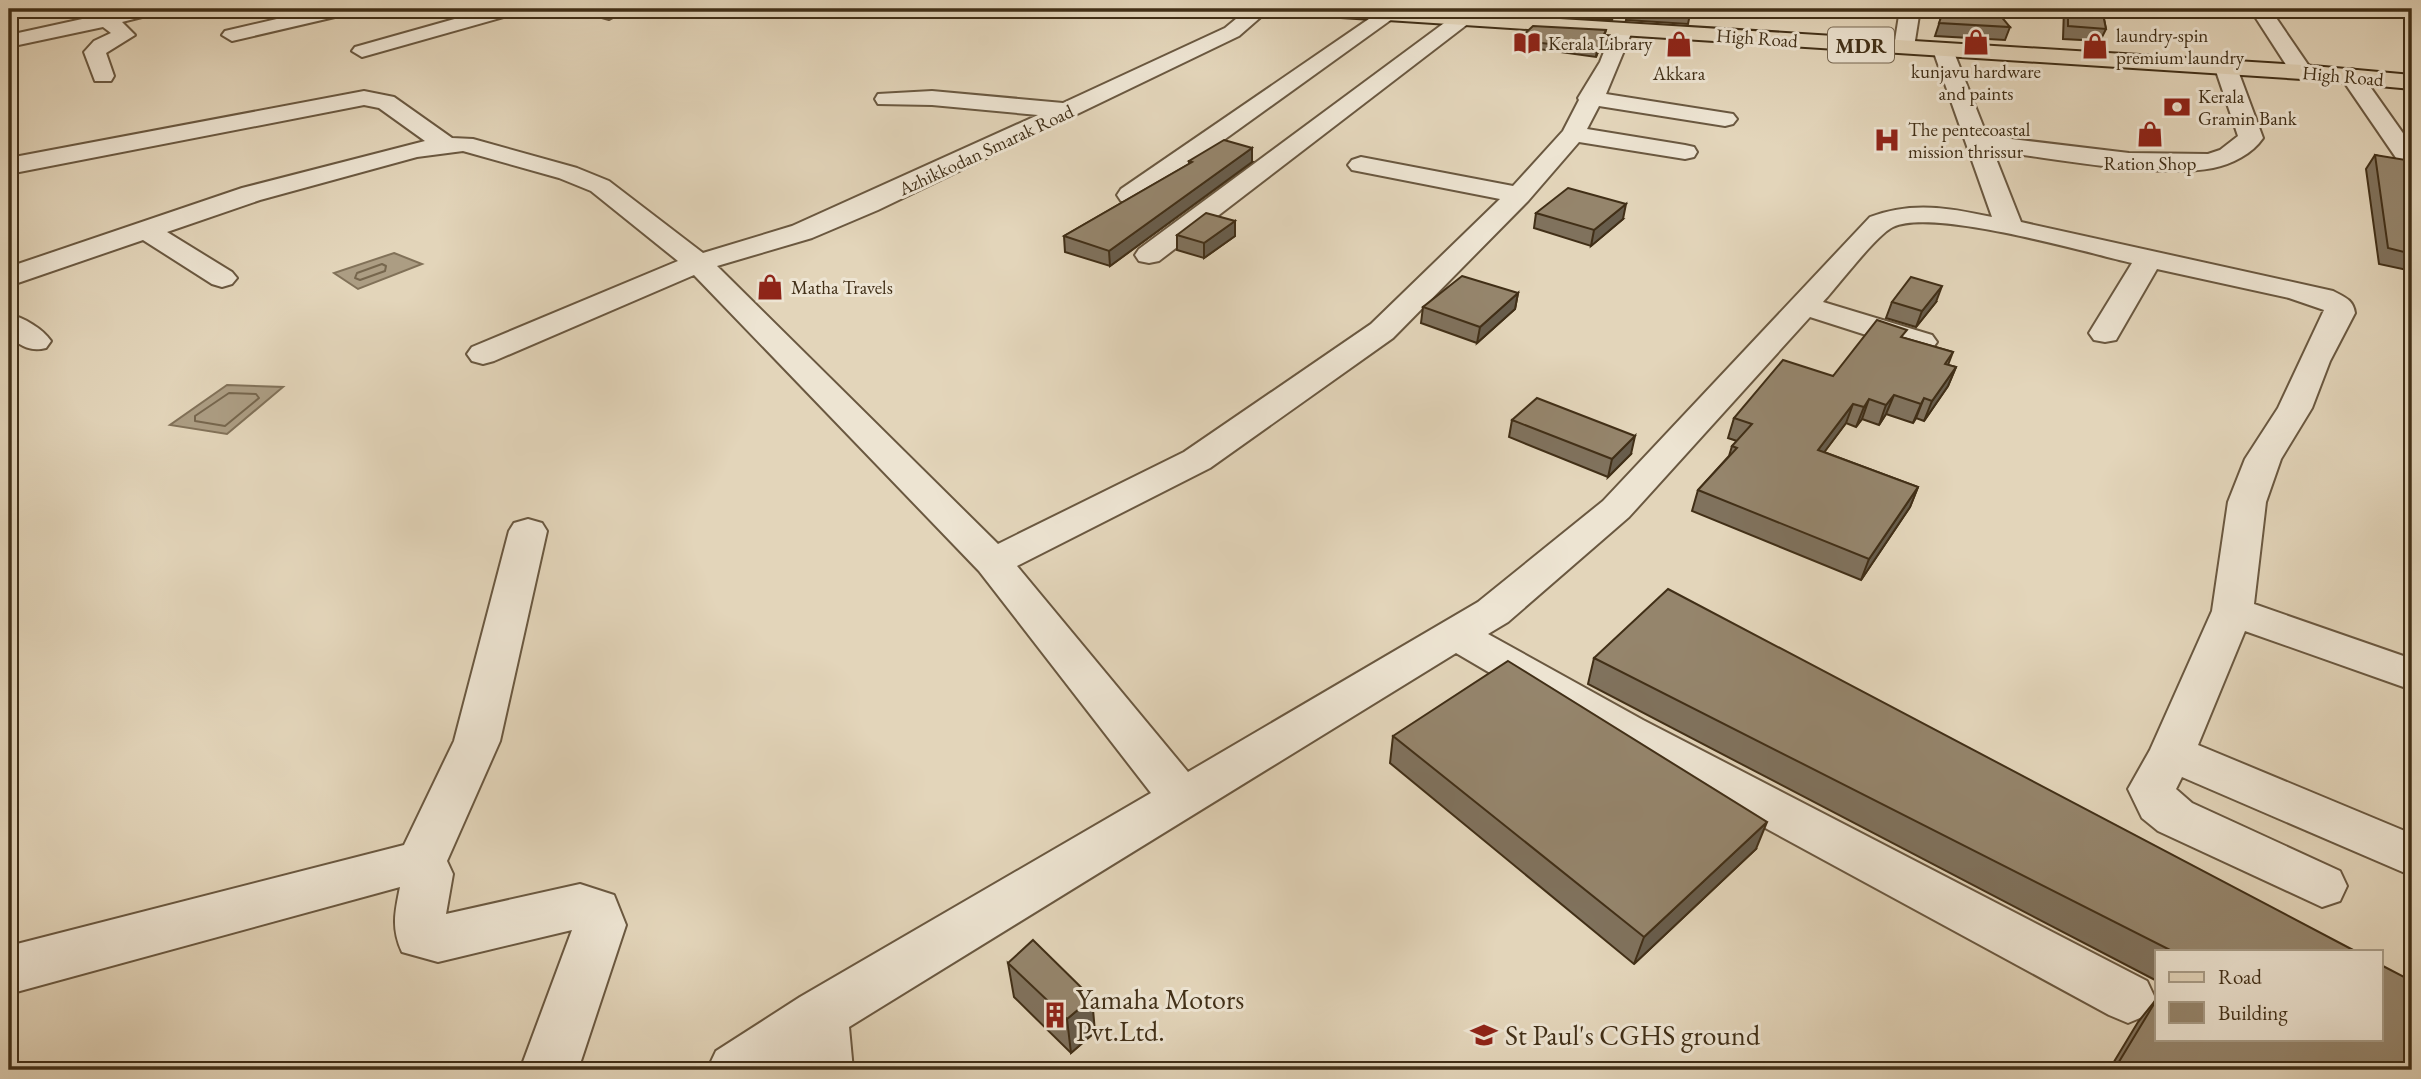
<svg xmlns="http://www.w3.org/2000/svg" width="2421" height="1079" font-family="'EB Garamond',serif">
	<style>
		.water { fill: #ac9d83; stroke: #817158; stroke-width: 2 }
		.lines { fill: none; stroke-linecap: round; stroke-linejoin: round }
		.shore { stroke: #76664d; stroke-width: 2 }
		.minor-casing { stroke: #6a5840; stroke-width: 4 }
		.major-casing { stroke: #412f17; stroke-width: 4 }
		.minor { fill: #ede4d2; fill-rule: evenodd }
		.major { fill: #e3d5ba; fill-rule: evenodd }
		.wall { fill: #80725d; stroke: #412f17; stroke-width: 2 }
		.shaded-wall { fill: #685d4c; stroke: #412f17; stroke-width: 2 }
		.building { fill: #95856c; stroke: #412f17; stroke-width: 2 }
		.labels { text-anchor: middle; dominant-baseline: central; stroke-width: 6; stroke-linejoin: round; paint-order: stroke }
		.far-poi-label { font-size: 19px; fill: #412f17; stroke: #ede4d2; text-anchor: start }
		.far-street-label { font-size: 19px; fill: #412f17; stroke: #ede4d2 }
		.shield { fill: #ede4d2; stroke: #75654f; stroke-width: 2 }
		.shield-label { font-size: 21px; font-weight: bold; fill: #412f17 }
		.near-poi-label { font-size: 28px; fill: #412f17; stroke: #ede4d2; text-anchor: start }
	</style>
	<rect width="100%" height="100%" fill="#e3d5ba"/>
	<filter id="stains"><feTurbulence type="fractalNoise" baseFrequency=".00286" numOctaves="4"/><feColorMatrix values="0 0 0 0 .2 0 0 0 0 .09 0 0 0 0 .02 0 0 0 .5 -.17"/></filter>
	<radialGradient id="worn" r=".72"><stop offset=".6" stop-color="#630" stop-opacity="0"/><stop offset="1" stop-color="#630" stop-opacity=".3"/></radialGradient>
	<g class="water">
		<polygon points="394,253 422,264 358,289 334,273"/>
		<polygon points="227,385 283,387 227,434 170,425"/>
	</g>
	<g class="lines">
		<g class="shore">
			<polygon points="382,264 386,266 385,271 360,280 355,278 357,273"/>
			<polygon points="229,393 256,394 259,398 225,426 195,421 195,416"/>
		</g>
		<g class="minor-casing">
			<g id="minor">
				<polygon points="128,9 161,9 158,13 122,22 135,35 106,53 114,76 111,81 95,81 84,52 94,41 111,33 103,27 9,47 9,35"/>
				<polygon points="320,9 355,9 352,13 232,41 222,35 225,31"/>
				<polygon points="490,9 521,9 518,13 362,57 352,51 355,47"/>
				<polygon points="602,9 627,9 609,19 602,17 599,13"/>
				<path d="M1248,9H1270L1239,36L878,210L812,238L717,266L998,544L1184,452L1371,324L1500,199L1352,170L1348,165L1352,160L1361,157L1513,186L1563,131L1579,100L1578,98L1600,62L1613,29L1623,23L1633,29L1606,94L1733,114L1737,119L1733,124L1725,126L1599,106L1587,129L1685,145L1694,147L1697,152L1694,157L1685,159L1579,142L1528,201L1393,338L1210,468L1017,566L1188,772L1478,602L1603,501L1870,217C1912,201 1950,208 1992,217L1933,50L1936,46H1950L1953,50L1987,136L2129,153L2208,154L2220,150L2238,136L2215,68L2226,62L2237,68L2263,138C2252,154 2232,164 2213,168C2157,179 2053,158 1993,151L2021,222L2333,291C2344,297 2353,299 2355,313L2330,361L2312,408L2281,459L2266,502L2254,604L2412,659V690L2245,631L2198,745L2412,834V876L2182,777L2176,789L2192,803L2340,871L2347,886L2340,901L2322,907L2158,831L2142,818L2128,789L2150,750L2212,611L2228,502L2245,459L2278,408L2324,310L2289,298L2157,269L2116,340L2105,342L2094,340L2089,333L2132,263C2084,252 1933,208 1893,227C1876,235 1838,286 1823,302L1932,335L1937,342L1932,349L1921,351L1910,349L1810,317L1629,517L1508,622L1488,634L1643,720L2147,981L2155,998L2147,1015L2128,1023L2109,1015L1611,744L1456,653L849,1027L853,1070H795V1063L784,1070H707L716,1051L800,997L1151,793L979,571L694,275L494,361L483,364L472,361L467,354L472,347L678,261L591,191L559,178L463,151L417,157L260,200L167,232L232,272L237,278L232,284L222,287L212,284L143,240L9,286V267L242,188L425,141L379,108L364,105L9,174V158L364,91L394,97L452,138L473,139L577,168L609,181L703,253L792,226L1038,115L932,105L878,104L875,99L878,94L932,91L1063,103L1225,28Z"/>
				<polygon points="1900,9 1920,9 1914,47 1904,53 1894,47"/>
				<polygon points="2250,9 2270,9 2313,72 2310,77 2294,77"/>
				<polygon points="1382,10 1396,10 1399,14 1139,201 1121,201 1117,195 1121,189"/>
				<polygon points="1462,13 1469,15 1472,19 1469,23 1159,261 1149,263 1139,261 1135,255 1139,249 1455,15"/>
				<polygon points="2351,69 2359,71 2412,146 2412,170 2403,168 2340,76"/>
				<path d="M9,314C24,318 42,328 51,341L46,348C30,352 22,346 9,337Z"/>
				<path d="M528,519L542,523L547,531L500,741L447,861L453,874L446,914L580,884L614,895L626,925L578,1070H520L572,930L438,962L402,952C391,928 395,912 400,887L9,994V946L404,845L454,741L509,531L514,523Z"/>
			</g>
		</g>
		<g class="major-casing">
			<polygon id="major" points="1300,9 1399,9 2302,65 2412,75 2412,89 2302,79 1310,15"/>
		</g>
		<use href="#minor" class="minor"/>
		<use href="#major" class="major"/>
	</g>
	<g class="wall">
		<polygon points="1550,9 1616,9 1612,20 1549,16"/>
		<polygon points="1628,9 1691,9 1688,24 1626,20"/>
		<polygon points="1944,9 2010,27 2005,40 1935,36"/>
		<polygon points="2064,9 2102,9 2106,29 2100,41 2063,39"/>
		<polygon points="1604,37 1596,57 1517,46 1518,40"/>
		<polygon points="2375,155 2412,165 2412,271 2379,264 2366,169"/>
		<polygon points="1189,161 1252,162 1110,266 1065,252 1064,236 1189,164"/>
		<polygon points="1536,213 1623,219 1591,246 1534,228"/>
		<polygon points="1235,221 1235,236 1204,258 1177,250 1177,235"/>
		<polygon points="1518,293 1515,309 1477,343 1421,323 1423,307"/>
		<polygon points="1892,302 1936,302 1916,327 1886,318"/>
		<polygon points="1904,338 1953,352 1948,365 1956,367 1948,386 1924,421 1916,418 1913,423 1886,414 1879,425 1862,419 1856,427 1846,423 1824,452 1918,487 1910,507 1861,580 1692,511 1698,490 1729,456 1732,446 1737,441 1728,438 1734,418 1833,376"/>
		<polygon points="1512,420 1631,454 1608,477 1509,437"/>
		<polygon points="1594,658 2355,951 2157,951 2157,981 1588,684"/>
		<polygon points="1393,736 1756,849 1634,964 1390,763"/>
		<polygon points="1008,963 1095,1032 1071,1053 1014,997"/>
		<polygon points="2157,995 2157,1039 2412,1070 2109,1070 2138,1022 2155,1001"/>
	</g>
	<g class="shaded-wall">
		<polygon points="1606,30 1604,37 1596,57 1597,50"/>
		<polygon points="1252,148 1252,162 1110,266 1109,251"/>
		<polygon points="1626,204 1623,219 1591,246 1594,230"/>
		<polygon points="1235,221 1235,236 1204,258 1204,243"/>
		<polygon points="1942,286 1936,302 1916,327 1922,311"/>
		<polygon points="1518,293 1515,309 1477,343 1480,327"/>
		<polygon points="1956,367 1948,386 1924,421 1932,401"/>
		<polygon points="1894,395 1886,414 1879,425 1886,405"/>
		<polygon points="1924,398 1916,418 1913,423 1921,404"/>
		<polygon points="1869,399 1862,419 1856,427 1864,407"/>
		<polygon points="1853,404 1846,423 1811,470 1818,450"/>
		<polygon points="1635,436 1631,454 1608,477 1612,459"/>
		<polygon points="1918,487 1910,507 1861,580 1869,559"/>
		<polygon points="1767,822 1756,849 1634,964 1644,937"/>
		<polygon points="1092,998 1095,1032 1071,1053 1067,1019"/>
	</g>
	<g class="building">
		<polygon points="1944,9 1995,9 2010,27 1939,23"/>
		<polygon points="2068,9 2102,9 2106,29 2068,26"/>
		<polygon points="1533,26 1606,30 1597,50 1518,40"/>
		<polygon points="1224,140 1252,148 1109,251 1064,236 1192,162 1189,161"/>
		<polygon points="2375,155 2406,160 2406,164 2412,165 2412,254 2388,248"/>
		<polygon points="1568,188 1626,204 1594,230 1536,213"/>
		<polygon points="1206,213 1235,221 1204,243 1177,235"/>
		<polygon points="1462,276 1518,293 1480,327 1423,307"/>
		<polygon points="1911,277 1942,286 1922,311 1892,302"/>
		<polygon points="1877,320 1907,330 1901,337 1953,352 1945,364 1956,367 1932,401 1924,398 1921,404 1894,395 1886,405 1869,399 1864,407 1853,404 1818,450 1918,487 1869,559 1698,490 1737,448 1732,446 1752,424 1734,418 1783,360 1833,376"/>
		<polygon points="1537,398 1635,436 1612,459 1512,420"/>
		<polygon points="1668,589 2355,951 2172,951 1594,658"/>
		<polygon points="1508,661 1767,822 1644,937 1393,736"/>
		<polygon points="1033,940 1092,998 1067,1019 1008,963"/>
		<polygon points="2381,965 2412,981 2412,1070 2114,1070 2157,999 2157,1039 2381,1039"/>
	</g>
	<defs>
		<g id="shop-bare" transform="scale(2.1)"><path d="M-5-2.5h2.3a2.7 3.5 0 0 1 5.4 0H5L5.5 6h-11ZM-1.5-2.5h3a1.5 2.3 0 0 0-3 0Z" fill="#8f2418" stroke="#ede4d2" stroke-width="2.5" paint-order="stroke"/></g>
		<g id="library-bare" transform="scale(2.1)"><path d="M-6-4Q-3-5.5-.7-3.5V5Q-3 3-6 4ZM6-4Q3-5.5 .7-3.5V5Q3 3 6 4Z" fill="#8f2418" stroke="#ede4d2" stroke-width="2.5" paint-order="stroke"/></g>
		<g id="bank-bare" transform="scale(2.1)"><path d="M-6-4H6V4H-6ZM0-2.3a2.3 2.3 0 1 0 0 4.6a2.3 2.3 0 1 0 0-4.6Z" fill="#8f2418" stroke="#ede4d2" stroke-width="2.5" paint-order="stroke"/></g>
		<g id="hospital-bare" transform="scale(2.1)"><path d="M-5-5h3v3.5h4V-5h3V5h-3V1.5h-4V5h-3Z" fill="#8f2418" stroke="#ede4d2" stroke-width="2.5" paint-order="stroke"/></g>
		<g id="building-bare" transform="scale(2.1)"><path d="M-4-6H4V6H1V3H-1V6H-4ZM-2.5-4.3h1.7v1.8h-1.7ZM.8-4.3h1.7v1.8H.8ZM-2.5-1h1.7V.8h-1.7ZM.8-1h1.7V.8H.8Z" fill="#8f2418" stroke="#ede4d2" stroke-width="2.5" paint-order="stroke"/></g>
		<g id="school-bare" transform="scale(2.1)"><path d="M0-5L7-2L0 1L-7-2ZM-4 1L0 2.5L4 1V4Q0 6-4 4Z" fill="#8f2418" stroke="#ede4d2" stroke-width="2.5" paint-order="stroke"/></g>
	</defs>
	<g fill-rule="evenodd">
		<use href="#shop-bare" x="1976" y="42"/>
		<use href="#library-bare" x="1527" y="43"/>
		<use href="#shop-bare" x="1679" y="44"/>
		<use href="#shop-bare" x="2095" y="46"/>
		<use href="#bank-bare" x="2177" y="107"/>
		<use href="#shop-bare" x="2150" y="134"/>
		<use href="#hospital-bare" x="1887" y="140"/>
		<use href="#shop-bare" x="770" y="287"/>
		<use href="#building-bare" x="1055" y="1015"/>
		<use href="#school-bare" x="1484" y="1035"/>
	</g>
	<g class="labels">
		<g class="far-poi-label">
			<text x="2116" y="35">laundry-spin<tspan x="2116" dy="22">premium laundry</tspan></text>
			<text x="1548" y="43">Kerala Library</text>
			<text x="1976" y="71" text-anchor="middle">kunjavu hardware<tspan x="1976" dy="22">and paints</tspan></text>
			<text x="1679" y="73" text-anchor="middle">Akkara</text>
			<text x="2198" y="96">Kerala<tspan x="2198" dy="22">Gramin Bank</tspan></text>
			<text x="1908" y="129">The pentecoastal<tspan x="1908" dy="22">mission thrissur</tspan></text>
			<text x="2150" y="163" text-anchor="middle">Ration Shop</text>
			<text x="791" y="287">Matha Travels</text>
		</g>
		<g class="far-street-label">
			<text transform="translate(1757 38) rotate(4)">High Road</text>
			<text transform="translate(2343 76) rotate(5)">High Road</text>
			<text transform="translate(986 150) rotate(-25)">Azhikkodan Smarak Road</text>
		</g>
		<rect class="shield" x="1828" y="27.5" width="66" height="35" rx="5"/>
		<g class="shield-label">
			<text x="1861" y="45">MDR</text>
		</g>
		<g class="near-poi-label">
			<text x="1076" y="999">Yamaha Motors<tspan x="1076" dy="32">Pvt.Ltd.</tspan></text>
			<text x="1505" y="1035">St Paul's CGHS ground</text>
		</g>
	</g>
	<rect width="2421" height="1079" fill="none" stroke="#e3d5ba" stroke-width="35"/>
	<rect x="10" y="10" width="2400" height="1058" fill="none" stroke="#412f17" stroke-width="3.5"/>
	<rect x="18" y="18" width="2386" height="1044" fill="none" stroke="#412f17" stroke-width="2"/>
	<rect x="2155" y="950" width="228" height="91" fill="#ede4d2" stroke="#a89c87" stroke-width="2"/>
	<rect x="2169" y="972" width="35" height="10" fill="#e3d5ba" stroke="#a89c87" stroke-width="2"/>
	<text x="2218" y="984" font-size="21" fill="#412f17">Road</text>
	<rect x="2169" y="1002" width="35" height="21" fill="#95856c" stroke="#a89c87" stroke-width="2"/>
	<text x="2218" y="1020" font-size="21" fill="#412f17">Building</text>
	<rect width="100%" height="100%" filter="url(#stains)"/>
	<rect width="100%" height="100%" fill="url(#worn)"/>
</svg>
